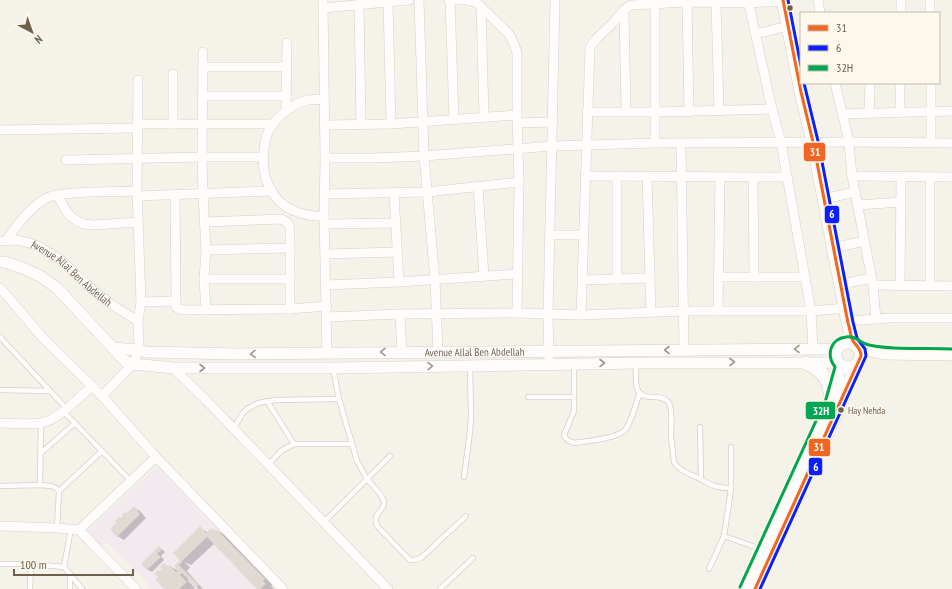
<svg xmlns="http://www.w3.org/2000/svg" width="952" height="589" font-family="'PT Sans Narrow',sans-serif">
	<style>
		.education { fill: #f3eaf0 }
		.shadow { fill: #0003 }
		.building { fill: #e0dad2 }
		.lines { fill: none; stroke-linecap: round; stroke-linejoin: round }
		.service-casing { stroke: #d4cfc8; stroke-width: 6 }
		.minor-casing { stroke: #d4cfc8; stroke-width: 10 }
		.tertiary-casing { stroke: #d4cfc8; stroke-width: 12 }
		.secondary-casing { stroke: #d4cfc8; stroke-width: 14 }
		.service { stroke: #fefdfc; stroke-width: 4.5 }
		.minor { stroke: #fefdfc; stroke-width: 9 }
		.tertiary { stroke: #fefdfc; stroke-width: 11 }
		.secondary { stroke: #fefdfc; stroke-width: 13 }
		.bus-1-casing { stroke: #fcf8eb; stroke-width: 6 }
		.bus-2-casing { stroke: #fcf8eb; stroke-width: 6 }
		.bus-3-casing { stroke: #fcf8eb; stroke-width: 6 }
		.bus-1 { stroke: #f26522; stroke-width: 3 }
		.bus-2 { stroke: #0c20ff; stroke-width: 3 }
		.bus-3 { stroke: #00a651; stroke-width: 3 }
		.oneway { stroke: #a1968b }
		.bus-dot { fill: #6f5f4e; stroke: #fcf8eb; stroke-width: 1.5 }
		.labels { text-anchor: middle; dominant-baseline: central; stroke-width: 3.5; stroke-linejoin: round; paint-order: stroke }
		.bus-label { font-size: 10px; fill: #6f5f4e; stroke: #fcf8eb; text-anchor: start }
		.street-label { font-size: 11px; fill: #6f5f4e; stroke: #fcf8eb }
		.line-badge { stroke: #fcf8eb; stroke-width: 1.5 }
		.badge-label { font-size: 11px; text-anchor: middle; font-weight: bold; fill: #fff }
	</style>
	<rect width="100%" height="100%" fill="#f5f2ea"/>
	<polygon class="education" points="157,467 241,553 275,589 153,589 107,542 100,547 86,532"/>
	<g class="shadow">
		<polygon points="134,508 140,511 146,518 124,540 117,536 118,522"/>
		<polygon points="200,528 209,533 212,530 215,531 216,530 225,535 273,585 271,586 274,589 258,589 214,544 191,565 184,562 190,567 187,571 203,589 197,589 198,588 189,579 188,581 195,588 193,589 166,589 159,577 159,572 163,569 164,564 169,567 170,566 182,573 176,566 181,561"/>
		<polygon points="159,547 165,552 161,556 164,560 152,572 148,570 142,564"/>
	</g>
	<g class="building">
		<polygon points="134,506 140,514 117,537 110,529 117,522 115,521 119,517 120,518 123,516 122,515 125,512 127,513"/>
		<polygon points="200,526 206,533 212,528 214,531 216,529 265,579 263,581 266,584 260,589 257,589 207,537 182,561 182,562 179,565 199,585 196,588 182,573 180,575 187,582 179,589 164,589 155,579 158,577 154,573 158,570 159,571 162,569 160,567 164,563 168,567 170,565 176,572 178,570 174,566 180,561 173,553"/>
		<polygon points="159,546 162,549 157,554 161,557 147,570 141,564"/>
	</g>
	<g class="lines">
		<g class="service-casing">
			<g id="service">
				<polyline points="0,337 66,408"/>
				<path d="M636,364C636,371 635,381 637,388C642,404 661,391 669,403C673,411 671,428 671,437C672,445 673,454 674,462C679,471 692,475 701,479"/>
				<path d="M574,365V411L564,435C566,440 569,441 574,443C586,441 617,439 625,430C631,423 636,403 640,393"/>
				<polyline points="0,390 50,391"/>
				<polyline points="528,397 574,397"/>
				<polyline points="267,401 294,444"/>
				<polyline points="63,411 131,481"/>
				<path d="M700,427L701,479C712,486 718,488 731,488"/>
				<polyline points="233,429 243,413 247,409 258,403 276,400 339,399"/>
				<polyline points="731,447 731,488 729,503 724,536 761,549"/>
				<polyline points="41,453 75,423"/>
				<path d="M390,456L367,479C372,485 380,492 383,499C388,510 371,512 377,526L410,560H415L421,558L466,516"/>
				<polyline points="268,465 281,451 294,444 352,444"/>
				<polyline points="464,477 470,432 471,416 470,367"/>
				<polyline points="40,485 41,423"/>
				<polyline points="0,486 40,485 51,486 56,488 59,491"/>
				<polyline points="324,522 367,479 357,461 339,399 333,368"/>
				<polyline points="57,528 59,491 102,451"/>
				<polyline points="0,564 31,564 64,567 82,589"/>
				<polyline points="64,567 71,529"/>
				<polyline points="709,569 724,536"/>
				<polyline points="30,589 31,564"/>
				<polyline points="70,589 70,574"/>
				<polyline points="440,589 473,558"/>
			</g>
		</g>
		<g class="minor-casing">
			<g id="minor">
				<polyline points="323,0 325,158 324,216 327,353"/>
				<polyline points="419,0 424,156 435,280 438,352"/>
				<path d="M449,0H467L477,3L508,33C513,40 515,45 517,53V115L519,182L517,313"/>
				<polyline points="450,0 454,119"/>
				<polyline points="655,0 655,143"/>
				<polyline points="748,0 772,109 781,142 811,311 813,349"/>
				<polyline points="818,0 820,13"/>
				<polyline points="930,0 930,13"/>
				<polyline points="388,1 391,124"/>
				<polyline points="687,2 689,112"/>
				<polyline points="716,2 719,111"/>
				<polyline points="359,4 361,125"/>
				<polyline points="481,7 484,117"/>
				<polyline points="323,8 409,0"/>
				<polyline points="624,10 626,112"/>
				<polyline points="901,13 901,0"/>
				<polyline points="755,34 788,26"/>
				<polyline points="203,52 202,157 203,194 206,250 204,279 206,310"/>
				<polyline points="203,67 287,67"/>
				<polyline points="173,74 173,124"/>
				<polyline points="835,83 849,142 852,176 873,285 876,319"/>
				<polyline points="931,83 931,142"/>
				<polyline points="203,96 286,96"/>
				<path d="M324,99C319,100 313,99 308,100C295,103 281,113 273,124C267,131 265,140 264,149C260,175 271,203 297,212C306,216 315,216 324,216"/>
				<polyline points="286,111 287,43"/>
				<polyline points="587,112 656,112 772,109"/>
				<polyline points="900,112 900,83"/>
				<polyline points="869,113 870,83"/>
				<polyline points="842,114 952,111"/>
				<polyline points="517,123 553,122"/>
				<polyline points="137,124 272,124"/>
				<polyline points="324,125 391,124 517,115"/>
				<polyline points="0,130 137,128"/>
				<polyline points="681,144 684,350"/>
				<polyline points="325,158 373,158 424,156 553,146 655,143 849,142 952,143"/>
				<polyline points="66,160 202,157 263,157"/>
				<polyline points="585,176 787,177"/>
				<polyline points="647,176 651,312"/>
				<polyline points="852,176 952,177"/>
				<polyline points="753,178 754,277"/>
				<polyline points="478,187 484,276"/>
				<polyline points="394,193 399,282"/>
				<polyline points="175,194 176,301 176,307 179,309 184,310 290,309 327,306"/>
				<polyline points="324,194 427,192 519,182"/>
				<polyline points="57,195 68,214 74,219 83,224 94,225 138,222"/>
				<polyline points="137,196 271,191"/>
				<polyline points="824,199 855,192"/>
				<polyline points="858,205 901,202"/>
				<polyline points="205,222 281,219 287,222 290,227 290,309"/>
				<polyline points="325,224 396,223"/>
				<polyline points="550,235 584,235"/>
				<path id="s1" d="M0,241L18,240L36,245L43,249L61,260L87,285L112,305L138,321"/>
				<path d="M6,241C16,226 31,206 47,198C52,195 59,195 65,194C89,191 113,192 137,191"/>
				<polyline points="833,248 864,241"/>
				<polyline points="206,250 290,248"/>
				<polyline points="326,254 397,252"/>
				<polyline points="718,277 805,277"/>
				<polyline points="204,279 290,279"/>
				<polyline points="617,279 617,176"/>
				<polyline points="583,280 650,278"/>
				<polyline points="841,284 872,278"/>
				<polyline points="326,285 399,282 517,274"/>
				<polyline points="873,285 952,286"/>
				<polyline points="930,285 930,177"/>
				<polyline points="900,286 901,177"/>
				<polyline points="0,288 9,298 43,338 102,396 156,457 283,589"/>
				<polyline points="141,302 176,301"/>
				<polyline points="718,311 720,177"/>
				<polyline points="400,314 402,352"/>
				<polyline points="581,315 590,47 597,38 613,23 624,10 629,6 632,5 687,2 748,3 783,1"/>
				<polyline points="327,317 400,314 517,313 581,315 684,311 811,311 846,308"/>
				<polyline points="848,321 890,318 952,318"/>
				<polyline points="549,364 548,314 555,0"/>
				<polyline points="173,368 207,401 388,589"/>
				<polyline points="102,396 133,364 139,350 138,321 141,302 137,191 138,80"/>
				<path d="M0,423C13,423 28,425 41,423C57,421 79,397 92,386"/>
				<polyline points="0,526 57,528 79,530 136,589"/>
				<polyline points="79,530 156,457"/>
			</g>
		</g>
		<g class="tertiary-casing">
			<g id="tertiary">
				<polyline points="0,262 5,262 25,269 40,276 57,288 126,362 133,364 173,368 333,368 641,363 837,363"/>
				<path id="s2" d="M113,348L139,350L146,352L237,354L836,349"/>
			</g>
		</g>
		<g class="secondary-casing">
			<g id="secondary">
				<polyline points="783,0 801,92 813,142 848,323 854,343"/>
				<circle cx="848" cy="355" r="13"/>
				<polyline points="859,347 884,353 952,354"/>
				<path d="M806,363C824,372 829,379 831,399"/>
				<polyline points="745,589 831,401 837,380 840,366"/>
				<polyline points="755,589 840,404 857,365"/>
			</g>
		</g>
		<use href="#service" class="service"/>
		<use href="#minor" class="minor"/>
		<use href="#tertiary" class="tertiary"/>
		<use href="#secondary" class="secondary"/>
		<g class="bus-1-casing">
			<path id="bus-1" d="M755,589L861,356C861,347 855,346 852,339C850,334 850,328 848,323L813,142L801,92L783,0"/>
		</g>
		<g class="bus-2-casing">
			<g id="bus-2">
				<polyline points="788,0 801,66"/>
				<polyline points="760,589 866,356 865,349 857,338 853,322 818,141 804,83"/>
			</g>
		</g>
		<g class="bus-3-casing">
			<path id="bus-3" d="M740,587L826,399L835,367C826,355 830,339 846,337C855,335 860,343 869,345C895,351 925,347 952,349"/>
		</g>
		<use href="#bus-1" class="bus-1"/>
		<use href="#bus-2" class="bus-2"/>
		<use href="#bus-3" class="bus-3"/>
	</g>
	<defs><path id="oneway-chevron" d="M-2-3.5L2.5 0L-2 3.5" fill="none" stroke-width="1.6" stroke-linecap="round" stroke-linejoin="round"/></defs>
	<g class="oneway">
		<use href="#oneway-chevron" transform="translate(797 349) rotate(179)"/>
		<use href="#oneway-chevron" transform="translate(667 350) rotate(180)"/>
		<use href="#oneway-chevron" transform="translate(383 352) rotate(179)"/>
		<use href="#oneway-chevron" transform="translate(253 354) rotate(179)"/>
		<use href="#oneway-chevron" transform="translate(732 362)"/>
		<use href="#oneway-chevron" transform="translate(602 363)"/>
		<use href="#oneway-chevron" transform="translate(430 366) rotate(-1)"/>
		<use href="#oneway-chevron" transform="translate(202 368)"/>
	</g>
	<g class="bus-dot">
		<circle cx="790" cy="8" r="3.5"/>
		<circle cx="841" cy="410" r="3.5"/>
	</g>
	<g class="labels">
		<g class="bus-label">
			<text x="848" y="410">Hay Nehda</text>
		</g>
		<g class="street-label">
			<text stroke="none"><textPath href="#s1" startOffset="82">Avenue Allal Ben Abdellah</textPath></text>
			<text stroke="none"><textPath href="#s2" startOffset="362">Avenue Allal Ben Abdellah</textPath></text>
		</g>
	</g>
	<g class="line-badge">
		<rect x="803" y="142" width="23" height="20" rx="4" fill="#f26522"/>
		<rect x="824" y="205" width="16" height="19" rx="4" fill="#0c20ff"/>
		<rect x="805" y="401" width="31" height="19" rx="4" fill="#00a651"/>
		<rect x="808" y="438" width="23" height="19" rx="4" fill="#f26522"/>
		<rect x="808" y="457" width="15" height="19" rx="4" fill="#0c20ff"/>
	</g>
	<g class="badge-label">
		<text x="815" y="156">31</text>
		<text x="832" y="218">6</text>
		<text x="821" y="415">32H</text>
		<text x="819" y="451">31</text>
		<text x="816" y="471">6</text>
	</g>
	<rect x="800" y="12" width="140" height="72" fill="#fcf8eb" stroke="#c4bbac"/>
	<rect x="808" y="25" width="20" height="6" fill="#f26522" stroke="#c4bbac"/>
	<text x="836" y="32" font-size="12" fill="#6f5f4e">31</text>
	<rect x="808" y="45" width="20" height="6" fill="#0c20ff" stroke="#c4bbac"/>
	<text x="836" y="52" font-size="12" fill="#6f5f4e">6</text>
	<rect x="808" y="65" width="20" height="6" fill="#00a651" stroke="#c4bbac"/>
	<text x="836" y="72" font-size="12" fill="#6f5f4e">32H</text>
	<g transform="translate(32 32) rotate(139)" stroke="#fcf8eb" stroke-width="3" paint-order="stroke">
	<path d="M0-3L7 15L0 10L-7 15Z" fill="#6f5f4e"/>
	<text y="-6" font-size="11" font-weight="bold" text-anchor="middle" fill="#6f5f4e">N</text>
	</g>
	<path d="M14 569v6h119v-6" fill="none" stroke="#6f5f4e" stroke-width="2"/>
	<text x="20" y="569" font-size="12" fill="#6f5f4e" stroke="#fcf8eb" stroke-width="3" paint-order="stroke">100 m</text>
</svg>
